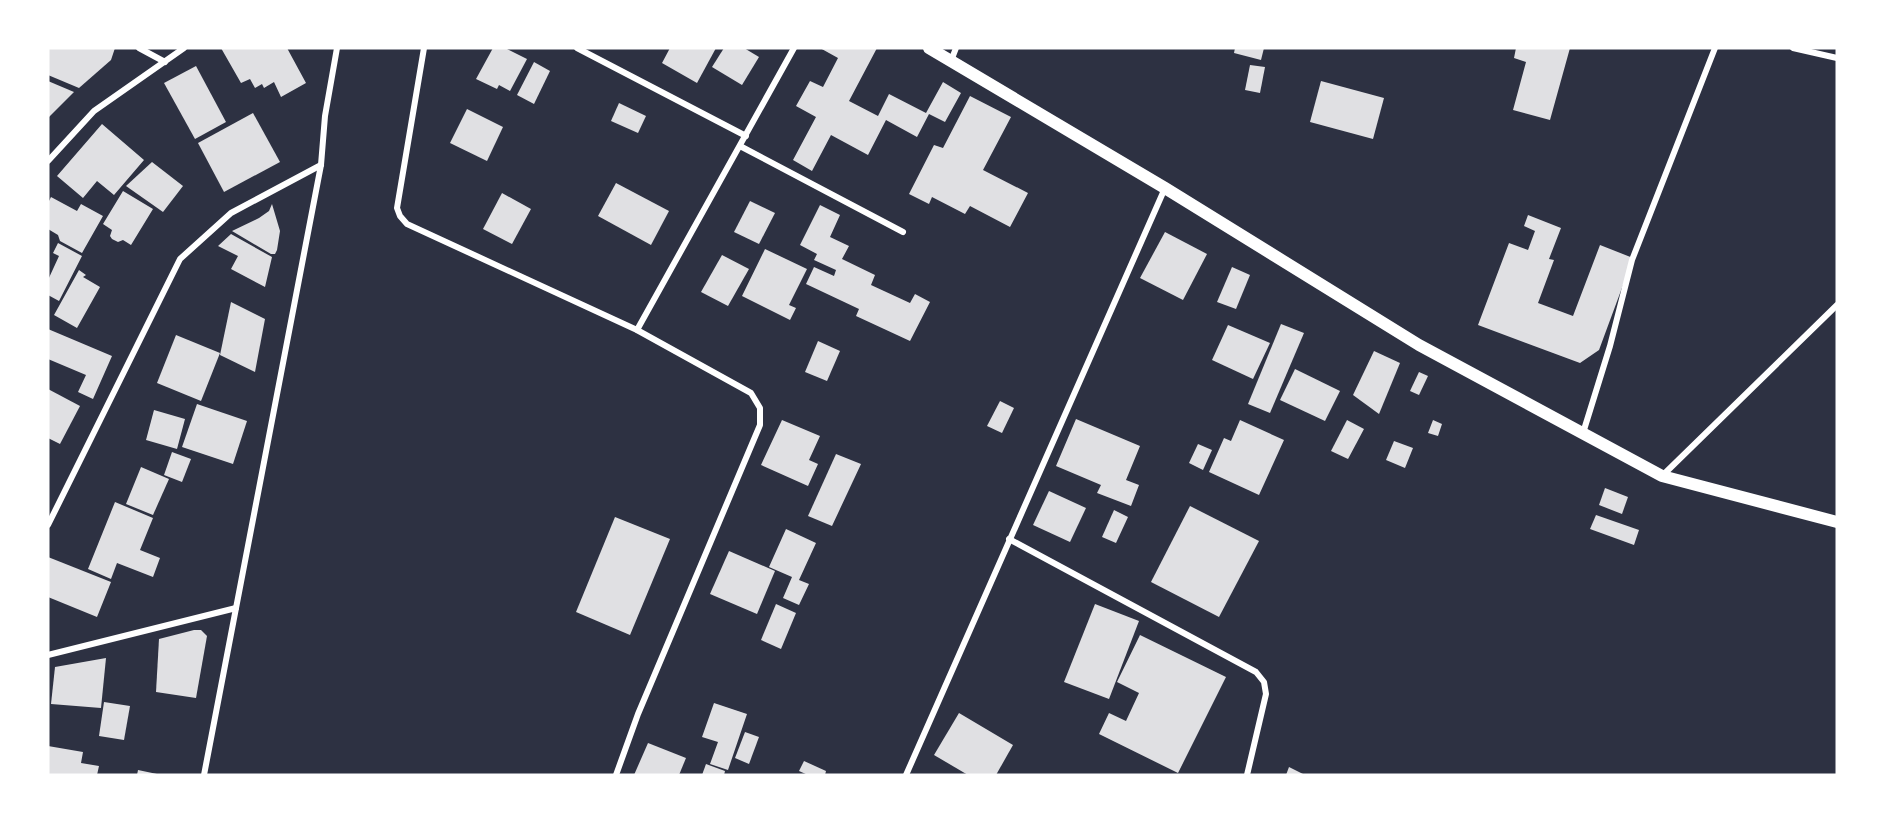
<svg xmlns="http://www.w3.org/2000/svg" width="1885" height="823" font-family="'Source Serif 4',serif">
	<style>
		.building { fill: #e0e0e3 }
		.lines { fill: none; stroke-linecap: round; stroke-linejoin: round }
		.minor { stroke: #fff; stroke-width: 6 }
		.secondary { stroke: #fff; stroke-width: 12 }
	</style>
	<rect width="100%" height="100%" fill="#2d3142"/>
	<g class="building">
		<polygon points="48,48 115,48 111,60 79,88 48,75"/>
		<polygon points="221,48 287,48 306,83 281,97 274,82 264,88 262,84 255,88 250,79 241,83"/>
		<polygon points="493,48 505,48 527,59 510,91 499,85 497,89 476,79"/>
		<polygon points="670,48 716,48 697,83 662,63"/>
		<polygon points="724,48 744,48 759,57 742,85 712,67"/>
		<polygon points="820,48 877,48 849,101 878,116 889,94 926,113 943,82 961,93 945,122 929,114 917,137 886,120 868,155 831,135 812,171 793,160 816,117 796,106 810,81 823,87 838,58"/>
		<polygon points="1235,48 1264,48 1261,60 1234,53"/>
		<polygon points="1516,48 1570,48 1550,120 1513,110 1526,62 1514,58"/>
		<polygon points="534,62 550,71 534,104 517,95"/>
		<polygon points="1250,65 1265,67 1260,93 1245,90"/>
		<polygon points="196,66 226,122 195,139 164,83"/>
		<polygon points="48,81 74,92 48,118"/>
		<polygon points="1321,81 1384,98 1373,139 1310,122"/>
		<polygon points="970,96 1011,117 983,170 1028,193 1010,227 970,206 965,214 932,197 929,204 909,194 934,145 943,148"/>
		<polygon points="619,103 646,116 638,133 611,121"/>
		<polygon points="467,109 503,127 487,161 450,143"/>
		<polygon points="253,113 280,162 224,192 198,143"/>
		<polygon points="102,124 144,160 114,195 97,181 83,198 57,176"/>
		<polygon points="152,162 183,186 163,212 126,186"/>
		<polygon points="616,183 669,211 651,245 598,216"/>
		<polygon points="123,191 153,209 131,245 123,240 118,242 112,239 110,236 112,230 103,224"/>
		<polygon points="502,193 531,209 512,244 483,229"/>
		<polygon points="51,197 77,211 81,204 103,216 82,253 60,241 58,235 48,229 48,203"/>
		<polygon points="750,201 775,213 759,244 734,232"/>
		<polygon points="272,204 280,231 277,250 275,254 271,254 232,231 259,218 269,211"/>
		<polygon points="820,205 840,215 830,237 849,246 842,259 875,275 871,285 910,303 915,294 930,302 910,341 856,316 859,309 806,284 814,267 834,276 836,270 814,260 817,254 800,245"/>
		<polygon points="1528,215 1561,228 1549,259 1554,260 1538,303 1573,316 1600,245 1633,258 1599,350 1580,363 1478,325 1509,243 1528,250 1535,231 1524,226"/>
		<polygon points="1165,232 1207,254 1183,300 1140,278"/>
		<polygon points="231,234 272,257 265,287 231,269 238,256 218,246"/>
		<polygon points="58,243 82,256 59,301 48,295 48,280 59,256 53,253"/>
		<polygon points="765,249 807,269 789,305 796,308 790,320 742,296"/>
		<polygon points="722,255 749,269 728,306 701,292"/>
		<polygon points="1232,267 1250,275 1236,309 1217,302"/>
		<polygon points="79,270 86,275 83,277 100,287 77,328 54,315"/>
		<polygon points="231,302 265,319 255,372 220,355"/>
		<polygon points="1281,324 1304,333 1270,413 1248,404"/>
		<polygon points="1228,325 1270,343 1253,379 1212,360"/>
		<polygon points="48,329 112,356 93,399 78,392 86,375 48,359"/>
		<polygon points="176,335 220,353 201,401 157,383"/>
		<polygon points="818,341 840,351 827,381 805,372"/>
		<polygon points="1374,351 1400,363 1379,414 1353,395"/>
		<polygon points="1295,369 1340,391 1325,421 1280,400"/>
		<polygon points="1419,372 1428,376 1419,395 1410,391"/>
		<polygon points="48,389 80,406 60,444 48,438"/>
		<polygon points="1000,401 1014,408 1002,433 987,426"/>
		<polygon points="197,404 247,421 233,464 182,447"/>
		<polygon points="154,410 185,419 177,449 146,440"/>
		<polygon points="1076,419 1140,446 1126,480 1139,485 1131,506 1097,493 1101,485 1056,466"/>
		<polygon points="782,420 820,436 809,460 818,464 808,486 761,465"/>
		<polygon points="1240,420 1284,440 1259,495 1209,472 1224,438 1231,441"/>
		<polygon points="1347,420 1364,429 1348,459 1331,451"/>
		<polygon points="1433,420 1442,424 1438,436 1428,433"/>
		<polygon points="1394,441 1413,448 1405,468 1386,460"/>
		<polygon points="1198,444 1212,450 1203,470 1189,463"/>
		<polygon points="172,452 191,459 182,482 164,475"/>
		<polygon points="836,454 861,464 832,526 808,516"/>
		<polygon points="141,467 169,479 153,515 126,504"/>
		<polygon points="1605,488 1628,497 1622,514 1599,505"/>
		<polygon points="1049,491 1086,508 1070,542 1033,525"/>
		<polygon points="115,502 153,518 140,550 160,558 153,577 117,563 111,579 88,569"/>
		<polygon points="1190,506 1259,541 1219,617 1151,582"/>
		<polygon points="1114,510 1128,517 1116,543 1102,537"/>
		<polygon points="1596,515 1639,530 1634,545 1590,529"/>
		<polygon points="615,517 670,539 630,635 576,612"/>
		<polygon points="786,529 816,543 799,580 809,584 799,605 783,598 792,577 769,567"/>
		<polygon points="729,551 775,571 757,614 710,594"/>
		<polygon points="48,557 111,582 97,617 48,597"/>
		<polygon points="776,604 796,613 781,649 761,640"/>
		<polygon points="1095,604 1139,621 1109,699 1064,682"/>
		<polygon points="194,630 201,630 207,636 196,698 156,692 159,639"/>
		<polygon points="1140,635 1226,677 1178,773 1099,734 1109,713 1126,721 1139,693 1117,682"/>
		<polygon points="106,658 101,708 51,704 55,667"/>
		<polygon points="104,702 130,706 124,740 99,736"/>
		<polygon points="714,703 747,714 728,770 710,764 718,742 702,737"/>
		<polygon points="959,713 1013,745 996,775 968,775 934,755"/>
		<polygon points="745,732 759,737 749,764 735,758"/>
		<polygon points="648,743 686,758 679,775 634,775"/>
		<polygon points="48,746 83,752 81,763 99,766 97,775 48,775"/>
		<polygon points="804,761 826,771 825,775 808,775 799,771"/>
		<polygon points="706,764 725,771 724,775 702,775"/>
		<polygon points="1289,767 1305,775 1286,775"/>
		<polygon points="138,770 157,774 157,775 137,775"/>
	</g>
	<g class="lines">
		<g class="minor">
			<polyline points="139,48 165,62"/>
			<polyline points="424,48 397,208 400,216 407,224 637,330 751,393 760,408 760,425 638,714 616,775"/>
			<polyline points="577,48 746,136"/>
			<polyline points="1793,48 1837,58"/>
			<polyline points="951,61 956,48"/>
			<polyline points="740,146 903,232"/>
			<polyline points="48,161 94,111 184,48"/>
			<polyline points="637,330 794,48"/>
			<polyline points="1583,433 1610,346 1632,260 1715,48"/>
			<polyline points="1662,476 1837,305"/>
			<polyline points="48,525 180,259 231,213 321,165"/>
			<polyline points="1009,539 1256,672 1264,682 1266,694 1247,775"/>
			<polyline points="48,655 236,608"/>
			<polyline points="204,775 321,165 325,116 337,48"/>
			<polyline points="906,775 1165,188"/>
		</g>
		<polyline class="secondary" points="929,48 1165,188 1419,345 1662,476 1837,522"/>
	</g>
	<rect width="1885" height="823" fill="none" stroke="#ffffff" stroke-width="99"/>
</svg>
